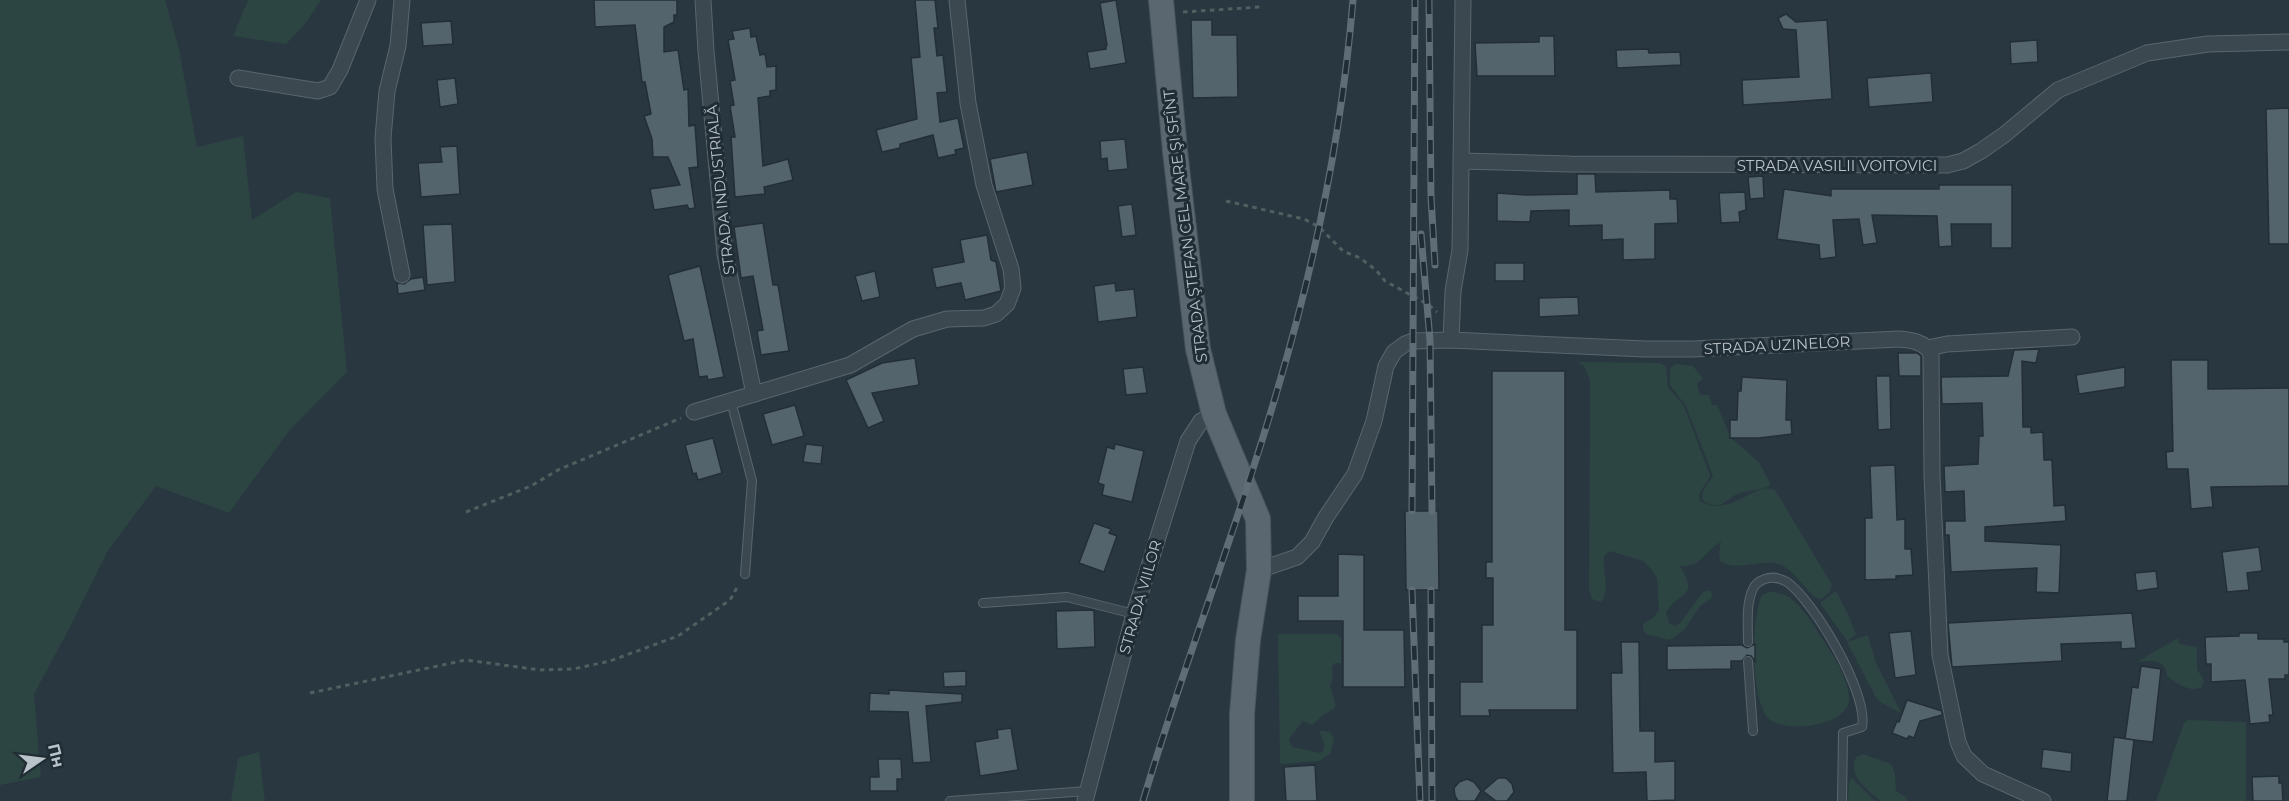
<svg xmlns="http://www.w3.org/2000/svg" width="2289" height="801" font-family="Montserrat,sans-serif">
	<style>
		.green { fill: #2d4542 }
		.building { fill: #54646d; stroke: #232f37; stroke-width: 1.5 }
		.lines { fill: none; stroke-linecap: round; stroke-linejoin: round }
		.service-casing { stroke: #5a666d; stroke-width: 10 }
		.minor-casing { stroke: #5a666d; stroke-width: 17 }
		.primary-casing { stroke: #49545c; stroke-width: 26 }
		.path { stroke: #4d6160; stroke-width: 3; stroke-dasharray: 4.5 4.5; stroke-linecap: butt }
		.service { stroke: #3c4850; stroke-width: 8 }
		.minor { stroke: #3c4850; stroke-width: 15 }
		.primary { stroke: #5b6770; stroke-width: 24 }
		.rail-casing { stroke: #5f6d77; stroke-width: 7 }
		.rail { stroke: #212d35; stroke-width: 4.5; stroke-dasharray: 14; stroke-linecap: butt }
		.labels { text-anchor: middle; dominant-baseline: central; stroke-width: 6; stroke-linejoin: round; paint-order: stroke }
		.street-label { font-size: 15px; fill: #b9c3ca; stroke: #212d35 }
	</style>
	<rect width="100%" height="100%" fill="#293740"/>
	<g class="green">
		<polygon points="0,0 165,0 179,49 197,147 243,136 252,220 296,192 330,198 347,372 289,431 229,513 156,486 107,552 71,625 34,694 41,777 0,785"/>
		<polygon points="248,0 321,0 305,24 286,44 233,36"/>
		<path d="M1578,362L1660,363L1666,366L1668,387L1684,406L1710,475C1709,485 1696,489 1700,501C1731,519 1753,481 1775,490L1832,585L1829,593L1821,599L1816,598C1805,589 1797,575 1785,567C1765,555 1739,574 1720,561L1719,554L1721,542C1703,552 1703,567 1680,566C1700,600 1679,589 1666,613L1670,624L1675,626L1680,623L1703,592L1711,590L1712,598L1701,605L1684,630L1670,640L1646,634L1643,630V624L1654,617L1659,610L1657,578L1651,569L1643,561L1610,551L1604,556C1602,570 1611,591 1601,602L1592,599L1589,590L1590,380L1584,366Z"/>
		<path d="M1676,364L1693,366L1703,379L1697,383L1700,395H1709L1712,405H1717L1731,438L1759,462L1771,485C1760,491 1748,490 1737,494C1723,501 1722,512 1702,500L1703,491L1713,476L1686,406L1670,385V368Z"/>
		<polygon points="1836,591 1848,614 1856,635 1847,641 1820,603"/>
		<path d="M1770,592C1794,591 1809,618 1820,635C1830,650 1851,682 1849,701C1845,727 1784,733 1769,719C1750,701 1751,618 1762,595Z"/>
		<polygon points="1278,634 1336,634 1341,638 1341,663 1335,663 1332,667 1333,677 1330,686 1336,705 1334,709 1322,716 1312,725 1303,721 1289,739 1292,747 1320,753 1323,751 1324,743 1319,731 1327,731 1331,733 1334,739 1330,754 1319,761 1284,764 1280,763"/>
		<polygon points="1868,635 1876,663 1902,714 1880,702 1875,696 1847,642"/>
		<path d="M2178,638L2179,644L2197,647V669L2204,681L2202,687C2190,693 2178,684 2168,677C2166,674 2167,671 2165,668C2160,658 2145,661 2137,662Z"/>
		<polygon points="2188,720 2246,722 2246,801 2156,801 2184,723"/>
		<polygon points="259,752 265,801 231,801 238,758"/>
		<path d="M1863,754L1891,764L1895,773L1896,791L1906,797L1907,801H1881C1868,791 1847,776 1856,757Z"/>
		<polygon points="1852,778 1875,801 1848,801 1849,783"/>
	</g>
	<g class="building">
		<polygon points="594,0 677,0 677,15 674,15 674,22 664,27 664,52 678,50 684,90 688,89 689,126 695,125 698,167 689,168 695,208 689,209 687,205 654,210 650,189 680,185 668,157 653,157 652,139 644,116 651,114 645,82 642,82 635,25 595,27"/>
		<polygon points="915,0 935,0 938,28 934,28 937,56 943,55 947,92 937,93 940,122 958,118 964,148 955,150 956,154 938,158 933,135 900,144 900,148 882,152 876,130 917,119 911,58 920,57"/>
		<polygon points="1116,0 1126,63 1090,69 1087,52 1106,49 1106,45 1107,45 1100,3"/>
		<polygon points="1786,14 1796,22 1827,20 1832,99 1743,105 1742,80 1799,77 1796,30 1783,29 1778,18"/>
		<polygon points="1191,20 1212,20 1212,35 1237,35 1238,97 1193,98"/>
		<polygon points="451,21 453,44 423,46 421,23"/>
		<polygon points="750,28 751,37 756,36 760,55 765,54 767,67 776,66 776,90 770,91 770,96 758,98 763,166 788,159 793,180 764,187 765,194 735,197 731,137 735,137 730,106 734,105 730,81 735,80 728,40 734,39 732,31"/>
		<polygon points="1539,36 1554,36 1555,76 1477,76 1475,43 1539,42"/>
		<polygon points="2037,40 2038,62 2011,64 2010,42"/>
		<polygon points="1648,49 1649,53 1680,52 1681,65 1617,68 1616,50"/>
		<polygon points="1931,73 1933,102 1869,107 1867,78"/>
		<polygon points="455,78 458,104 440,107 437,80"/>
		<polygon points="2289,108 2289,244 2269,244 2266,109"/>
		<polygon points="1125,139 1128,169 1108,171 1107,158 1101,159 1100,141"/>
		<polygon points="457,146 460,194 421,197 418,163 442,162 440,147"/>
		<polygon points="1027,152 1033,185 996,192 990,159"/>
		<polygon points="1577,174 1595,174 1596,192 1670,190 1670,199 1677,199 1678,223 1655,224 1655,259 1623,260 1623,239 1602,240 1602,225 1569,226 1569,210 1531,211 1530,222 1497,221 1497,193 1526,195 1577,194"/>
		<polygon points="1763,176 1764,198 1750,199 1748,177"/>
		<polygon points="1939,185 2012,185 2012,248 1991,248 1991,224 1951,224 1952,246 1939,247 1937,216 1872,215 1877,243 1863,245 1859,219 1833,220 1836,257 1820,259 1819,245 1777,239 1784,189 1831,196 1831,189 1939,189"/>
		<polygon points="1745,192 1746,210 1739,212 1740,222 1721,223 1719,193"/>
		<polygon points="1132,204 1136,235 1122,237 1118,206"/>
		<polygon points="763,223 773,285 778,285 789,351 761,355 757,331 763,330 753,276 741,278 734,227"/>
		<polygon points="452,224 455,282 427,285 423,225"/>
		<polygon points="987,235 991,260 996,262 1001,291 965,300 961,283 936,288 932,268 964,262 960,240"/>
		<rect x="1495" y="263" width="29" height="18"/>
		<polygon points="700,266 724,377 708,380 707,376 699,377 693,339 684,341 668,275"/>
		<polygon points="875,271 880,297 862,301 855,276"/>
		<polygon points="423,277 425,290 398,294 397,283 404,284 411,279"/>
		<polygon points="1115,283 1116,291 1134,289 1137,317 1098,322 1094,286"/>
		<polygon points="1578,297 1579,315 1539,317 1539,298"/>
		<polygon points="2039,349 2036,363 2022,361 2023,427 2031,427 2031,433 2043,432 2044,460 2052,460 2054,506 2065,505 2066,521 1985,527 1985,541 2061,545 2059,593 2036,592 2037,568 1951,572 1949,535 1945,535 1945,521 1965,521 1964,491 1945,492 1944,466 1978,464 1979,436 1983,436 1982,403 1942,404 1941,377 2008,376 2014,350"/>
		<polygon points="1898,353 1917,353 1921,356 1921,376 1899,376"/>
		<polygon points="915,358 919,385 872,393 884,421 868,428 846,380 882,363"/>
		<polygon points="2171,360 2208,360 2208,389 2289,388 2289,486 2211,487 2213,507 2191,509 2188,469 2167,469 2166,452 2173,451"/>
		<polygon points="1143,367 1147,393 1126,395 1123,369"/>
		<polygon points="2125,367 2125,387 2079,394 2076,375"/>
		<polygon points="1492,371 1565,371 1565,630 1577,630 1577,710 1489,710 1490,716 1460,716 1460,682 1482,682 1482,625 1493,625 1493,578 1486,578 1486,562 1492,562"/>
		<polygon points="1876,376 1890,376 1891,429 1878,430"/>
		<polygon points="1742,377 1787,380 1786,420 1791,420 1792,434 1759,438 1730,438 1730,420 1737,420 1738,391 1741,391"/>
		<polygon points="795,405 804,436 772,445 763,414"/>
		<polygon points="713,438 722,473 698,480 696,473 693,474 685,445"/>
		<polygon points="806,444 823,446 821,464 803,462"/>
		<polygon points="1115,444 1144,451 1132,502 1102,495 1104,485 1098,483 1107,447 1114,449"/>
		<polygon points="1895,465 1897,520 1905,519 1905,549 1911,549 1913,575 1896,576 1896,579 1865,580 1865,518 1872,518 1870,466"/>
		<polygon points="1405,511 1438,511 1439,590 1406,590"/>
		<polygon points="1094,523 1111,529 1109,533 1117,536 1104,572 1079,563"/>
		<polygon points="2259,547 2262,571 2247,573 2249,590 2227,592 2222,552"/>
		<polygon points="1338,554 1364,555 1364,630 1404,630 1405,687 1343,687 1343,621 1298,621 1298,596 1338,596"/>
		<polygon points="2156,571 2158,588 2137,591 2135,573"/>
		<polygon points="1094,610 1095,647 1057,649 1056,611"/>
		<polygon points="2132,613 2136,648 2121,649 2121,642 2061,644 2062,661 1952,667 1948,623"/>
		<polygon points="1911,631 1916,675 1895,678 1889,633"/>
		<polygon points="2239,633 2258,633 2258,639 2284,639 2284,642 2289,642 2289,675 2285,675 2285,679 2269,679 2273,715 2269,715 2270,722 2250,724 2245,680 2211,682 2211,664 2206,664 2205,637 2239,636"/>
		<polygon points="1621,642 1639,642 1640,731 1655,731 1655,762 1675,761 1675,800 1647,801 1646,772 1613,773 1611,673 1622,673"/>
		<polygon points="1740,644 1747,648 1755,644 1755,661 1751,656 1747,655 1742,661 1731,661 1731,669 1667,670 1667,646 1740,645"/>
		<polygon points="2141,666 2161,669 2153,742 2125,739 2132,687 2138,688"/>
		<polygon points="966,671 966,686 944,687 943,672"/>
		<polygon points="889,690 962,694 962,702 926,706 931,762 913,763 908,712 869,711 870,693 889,694"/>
		<polygon points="1907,700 1942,711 1942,715 1920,721 1914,738 1909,736 1907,739 1892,733 1897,721 1899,722"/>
		<polygon points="1011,728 1018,770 980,776 975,742 998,738 997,730"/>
		<polygon points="2114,737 2134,740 2127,801 2107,801"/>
		<polygon points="2043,749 2072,753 2071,772 2041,768"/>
		<polygon points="878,759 901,759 902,779 897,779 897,791 870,791 870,777 879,777"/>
		<polygon points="1315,765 1317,801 1286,801 1284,767"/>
		<polygon points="2279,776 2279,783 2282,783 2283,801 2253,801 2252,777"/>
		<polygon points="1498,778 1506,778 1512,784 1514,792 1507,801 1496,801 1483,791"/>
		<polygon points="1467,779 1474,782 1481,791 1475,801 1458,801 1455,796 1454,788 1459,782"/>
	</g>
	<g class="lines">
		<g class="service-casing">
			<g id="service">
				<polyline points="731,401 752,481 745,574"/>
				<polyline points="983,603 1067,597 1134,614"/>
				<path d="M1748,642C1748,625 1746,606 1752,591C1754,585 1759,581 1765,579C1773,576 1780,578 1787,582C1814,601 1869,694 1862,727L1843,733L1842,801"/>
				<polyline points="1748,661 1753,731"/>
				<polyline points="950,801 1087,791"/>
			</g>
		</g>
		<g class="minor-casing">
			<g id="minor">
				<polyline points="703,0 706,51 725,254 754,394 850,365 913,329 947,319 984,318 996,314 1007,304 1013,288 1011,269 984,185 968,103 957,0"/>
				<polyline points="238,78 318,91 330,87 340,70 368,0"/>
				<polyline points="1461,161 1570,164 1947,165 1963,161 1981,151 2004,135 2058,90 2147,53 2208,44 2289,42"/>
				<polyline points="402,275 385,189 383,138 387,91 398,46 402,0"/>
				<polyline points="1451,340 1453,291 1460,250 1463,0"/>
				<polyline points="1928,348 1947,344 2072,337"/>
				<polyline points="694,412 754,394"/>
				<path d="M1259,570L1297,557L1312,542L1326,517L1355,474L1374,421L1386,366L1394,352L1405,344L1413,341L1451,340L1645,349H1693L1899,339C1912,340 1924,342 1931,353L1932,475L1940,655L1958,742L1964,756L1983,774L2043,801"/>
				<polyline points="1085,801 1134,614 1188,441 1201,421 1214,414"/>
			</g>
		</g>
		<g class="primary-casing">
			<polyline id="primary" points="1161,0 1175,151 1198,349 1214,414 1258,519 1259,570 1248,640 1242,714 1242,801"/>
		</g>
		<g class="path">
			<polyline points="1183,12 1260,7"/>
			<polyline points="1226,201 1304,219 1319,227 1343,251 1360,258 1376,270 1385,281 1429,305 1437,312"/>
			<polyline points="466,512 531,486 558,470 681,418"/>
			<polyline points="310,693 466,660 540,670 573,669 610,661 678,636 730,600 739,584"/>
		</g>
		<use href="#service" class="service"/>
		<use href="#minor" class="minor"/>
		<use href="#primary" class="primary"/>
		<g class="rail-casing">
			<g id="rail">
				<polyline points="1429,0 1431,197 1435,265"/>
				<polyline points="1421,234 1430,340 1432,511"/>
				<polyline points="1412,511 1415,0"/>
				<polyline points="1412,590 1420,801"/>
				<polyline points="1431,590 1432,801"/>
				<path d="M1143,801C1184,663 1237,529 1277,391C1315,264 1342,132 1353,0"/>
			</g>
		</g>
		<use href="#rail" class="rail"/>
	</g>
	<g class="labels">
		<g class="street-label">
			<text x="1837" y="165">STRADA VASILII VOITOVICI</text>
			<text transform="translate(720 190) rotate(-96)">STRADA INDUSTRIALĂ</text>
			<text transform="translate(1185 226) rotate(-97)">STRADA ŞTEFAN CEL MARE ŞI SFÎNT</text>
			<text transform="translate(1777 345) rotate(-3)">STRADA UZINELOR</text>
			<text transform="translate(1140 597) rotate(-74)">STRADA VIILOR</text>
		</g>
	</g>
	<g transform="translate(42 759) rotate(76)" stroke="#212d35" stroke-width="4.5" paint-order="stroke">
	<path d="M0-4.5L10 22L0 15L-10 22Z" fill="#b9c3ca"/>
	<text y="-9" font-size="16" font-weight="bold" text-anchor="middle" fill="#b9c3ca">Пн</text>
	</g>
</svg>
